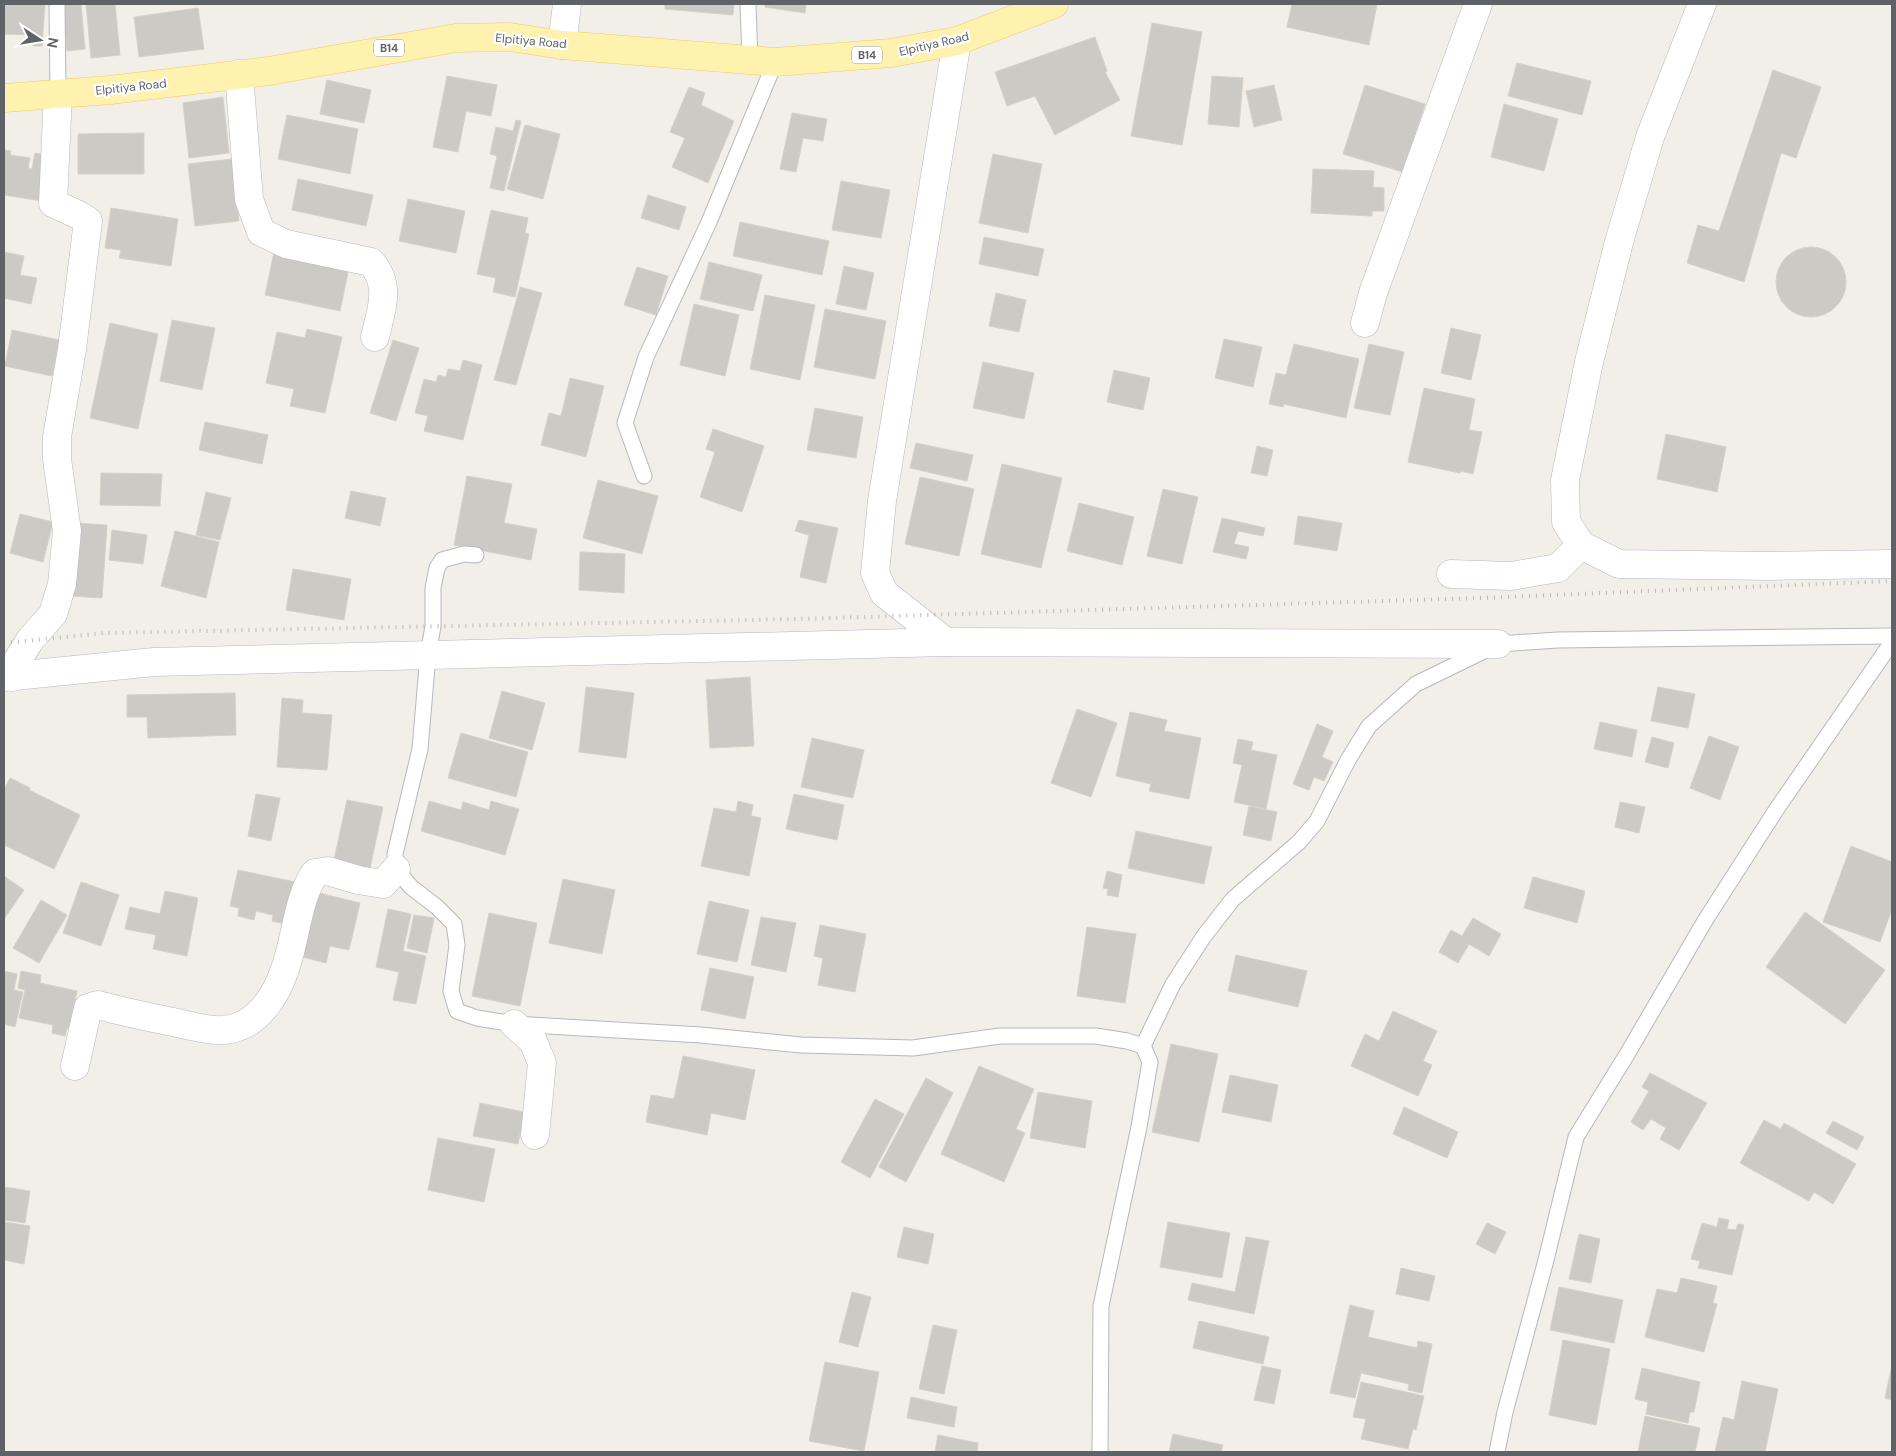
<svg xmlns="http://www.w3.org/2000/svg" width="1896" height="1456" font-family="'DM Sans',sans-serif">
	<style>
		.building { fill: #cccac5; stroke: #d6d1c6 }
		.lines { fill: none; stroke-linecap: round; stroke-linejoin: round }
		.service-casing { stroke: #b5b8bc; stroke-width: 17 }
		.minor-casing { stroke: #b5b8bc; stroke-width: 29 }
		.primary-casing { stroke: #f2c960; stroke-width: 29 }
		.service { stroke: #fff; stroke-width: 15 }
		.minor { stroke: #fff; stroke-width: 28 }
		.primary { stroke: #fff2af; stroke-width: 28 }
		.rail { stroke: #b6b7b8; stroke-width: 4; stroke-dasharray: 1 6; stroke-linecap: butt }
		.labels { text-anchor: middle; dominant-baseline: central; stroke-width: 4.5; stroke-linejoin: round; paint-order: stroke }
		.shield { fill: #fff; stroke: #8f9295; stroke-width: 1 }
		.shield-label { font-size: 11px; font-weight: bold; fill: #5f6368 }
		.street-label { font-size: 12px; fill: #5f6368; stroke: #fff }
	</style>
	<rect width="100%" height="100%" fill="#f1efe8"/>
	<g class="building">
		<polygon points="4,4 45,4 42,46 33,46 33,35 4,34"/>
		<polygon points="63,4 81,4 85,49 67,51"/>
		<polygon points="86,4 115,4 120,55 91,58"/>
		<polygon points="665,4 734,4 733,15 665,9"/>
		<polygon points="765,4 806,4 805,13 765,7"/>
		<polygon points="1292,4 1377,4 1369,45 1287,27"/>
		<polygon points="198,8 204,49 139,57 134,17"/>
		<polygon points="1152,23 1202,32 1182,145 1131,136"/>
		<polygon points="1095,37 1107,71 1105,72 1120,100 1055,135 1035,96 1007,106 995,72"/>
		<polygon points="1517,63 1591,81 1582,115 1508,96"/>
		<polygon points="1773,70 1821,87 1796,158 1781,153 1744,282 1687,263 1698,225 1719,231"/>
		<polygon points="447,76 497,85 491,116 466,111 458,152 433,147"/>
		<polygon points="1212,76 1243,78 1239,127 1208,124"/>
		<polygon points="327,80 371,90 364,123 320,114"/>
		<polygon points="1274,85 1282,120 1254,127 1246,91"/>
		<polygon points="1365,85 1425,104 1403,172 1343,154"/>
		<polygon points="689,87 705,93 701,105 734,121 708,183 672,167 685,138 670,132"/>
		<polygon points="223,97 229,153 189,158 183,103"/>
		<polygon points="1504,104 1558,119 1544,171 1491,157"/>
		<polygon points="792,113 827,119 823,141 803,138 796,172 780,169"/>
		<polygon points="287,115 358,129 350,174 278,159"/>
		<polygon points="516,120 521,121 504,191 490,188 497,156 490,154 496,127 513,131"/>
		<polygon points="525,125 560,134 543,199 507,189"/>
		<polygon points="144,133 144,174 78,174 78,134"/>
		<polygon points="4,150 11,151 10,155 30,158 28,168 32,169 35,153 49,156 42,201 4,195"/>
		<polygon points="993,154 1042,164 1028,233 979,223"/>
		<polygon points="232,159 239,221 195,226 188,164"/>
		<polygon points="1313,169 1374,171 1373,187 1384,188 1384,211 1372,211 1372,216 1311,213"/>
		<polygon points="298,179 373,195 366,226 292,210"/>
		<polygon points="841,181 890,190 881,238 832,230"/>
		<polygon points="648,195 686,207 679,230 641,218"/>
		<polygon points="408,199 465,211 456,253 399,241"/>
		<polygon points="111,208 178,219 171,266 119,258 121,250 105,248"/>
		<polygon points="491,210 528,218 525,233 529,234 515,297 493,292 496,278 477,274"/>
		<polygon points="740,222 829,241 822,275 733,256"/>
		<polygon points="984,237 1044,249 1038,276 979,264"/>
		<circle cx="1811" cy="282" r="35"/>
		<polygon points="4,252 24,256 20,275 37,278 31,304 4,298"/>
		<polygon points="274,252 349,268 340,311 265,295"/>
		<polygon points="709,262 762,275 753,311 700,299"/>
		<polygon points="844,266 874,273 866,310 836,304"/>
		<polygon points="637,267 668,276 656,315 624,305"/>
		<polygon points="520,287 542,293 516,385 494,380"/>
		<polygon points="996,293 1026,300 1019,332 989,326"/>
		<polygon points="765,295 815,305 800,380 750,369"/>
		<polygon points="694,304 739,315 725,376 680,365"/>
		<polygon points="825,309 886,321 875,379 814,367"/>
		<polygon points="172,320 215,328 202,390 160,381"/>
		<polygon points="110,323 158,334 138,429 90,418"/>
		<polygon points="1451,328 1481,335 1471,380 1441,373"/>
		<polygon points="307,329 342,337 325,413 290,406 294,389 266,383 277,332 305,338"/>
		<polygon points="12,330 59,340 52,376 5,366"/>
		<polygon points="1224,339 1262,347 1253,387 1215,378"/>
		<polygon points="393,340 419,348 396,421 370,413"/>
		<polygon points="1294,344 1359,359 1346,418 1284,404 1283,407 1269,404 1276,373 1286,375"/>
		<polygon points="1369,344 1404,352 1390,415 1354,408"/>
		<polygon points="463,360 482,365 463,440 424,431 428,416 415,413 424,379 436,382 438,375 446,377 448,369 460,371"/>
		<polygon points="983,362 1034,373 1024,419 973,408"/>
		<polygon points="1114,370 1150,378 1143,410 1107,402"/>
		<polygon points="570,378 604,386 586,457 541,445 549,413 561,416"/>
		<polygon points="1424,388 1475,399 1469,430 1482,432 1473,474 1461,471 1460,473 1408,462"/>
		<polygon points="815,408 863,417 856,458 807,450"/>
		<polygon points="205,422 268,435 262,464 199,450"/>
		<polygon points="713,429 764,446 742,512 700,497 715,452 706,449"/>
		<polygon points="1666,434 1726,447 1717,492 1657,479"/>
		<polygon points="916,443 973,455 967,481 910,468"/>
		<polygon points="1257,446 1273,450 1267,476 1251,473"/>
		<polygon points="1002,464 1062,478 1041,568 981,554"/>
		<polygon points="101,473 162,474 160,506 100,505"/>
		<polygon points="467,476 512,484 504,523 537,529 531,560 454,545"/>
		<polygon points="920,477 974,489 959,556 905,544"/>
		<polygon points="598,480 658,496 642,554 583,538"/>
		<polygon points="1163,489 1198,497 1182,564 1147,556"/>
		<polygon points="351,491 386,498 380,526 345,518"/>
		<polygon points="206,492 231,498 220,540 196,535"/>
		<polygon points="1079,503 1134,517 1122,565 1067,551"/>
		<polygon points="20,514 53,522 43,562 10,553"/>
		<polygon points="1298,516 1342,523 1337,551 1294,544"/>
		<polygon points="1222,518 1265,528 1263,536 1238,531 1234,544 1249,547 1246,559 1213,552"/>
		<polygon points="799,520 838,528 826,583 800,577 809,535 795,531"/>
		<polygon points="75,523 107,525 102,598 70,596"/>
		<polygon points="112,530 147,535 143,564 109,560"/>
		<polygon points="175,531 219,542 206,598 161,586"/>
		<polygon points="580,552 625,554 624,593 579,590"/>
		<polygon points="293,569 351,579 344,620 286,610"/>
		<polygon points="750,677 754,746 710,748 706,680"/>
		<polygon points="586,687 634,693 626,758 579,752"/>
		<polygon points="1658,687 1695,694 1688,728 1651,721"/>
		<polygon points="502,691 545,703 532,750 489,738"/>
		<polygon points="235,693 236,735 148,738 147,717 127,717 127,695"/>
		<polygon points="282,698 303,700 302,713 332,715 327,770 277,767"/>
		<polygon points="1077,709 1117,723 1091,797 1051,783"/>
		<polygon points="1130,712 1167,720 1164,731 1201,738 1189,799 1149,791 1151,784 1116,776"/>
		<polygon points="1600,722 1637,730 1632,757 1594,749"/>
		<polygon points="1317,724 1333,731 1322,757 1333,762 1324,781 1314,777 1309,790 1293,784"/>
		<polygon points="461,733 528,752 516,797 448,778"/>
		<polygon points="1709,736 1739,747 1720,800 1690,788"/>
		<polygon points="1652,737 1674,743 1668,768 1645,762"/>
		<polygon points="812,738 864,750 853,798 801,787"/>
		<polygon points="1238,739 1253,742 1251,750 1277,755 1266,809 1234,802 1242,765 1233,763"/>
		<polygon points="10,778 30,788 29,790 80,815 54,869 4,845 4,818 5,814 4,814 4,790"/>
		<polygon points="256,794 280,798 271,841 248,836"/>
		<polygon points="794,794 844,805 837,840 786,829"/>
		<polygon points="347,800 383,807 370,868 334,860"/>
		<polygon points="429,801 461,810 463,802 489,810 491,801 519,809 505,855 421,831"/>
		<polygon points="738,801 753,805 751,816 761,818 749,876 701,866 714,808 736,812"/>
		<polygon points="1620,802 1645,807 1639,833 1615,827"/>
		<polygon points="1249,806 1277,812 1271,841 1243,835"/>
		<polygon points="1136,831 1212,847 1204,884 1128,868"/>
		<polygon points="1851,846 1892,862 1892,909 1880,942 1823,922"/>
		<polygon points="238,870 295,882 286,924 272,921 273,915 256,911 254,920 238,916 239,908 230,906"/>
		<polygon points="1107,871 1122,875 1118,897 1107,895 1108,889 1103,888"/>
		<polygon points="4,876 24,890 4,919"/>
		<polygon points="1533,877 1585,891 1577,923 1524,908"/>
		<polygon points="563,879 615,890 602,954 549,943"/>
		<polygon points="81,882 119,895 101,946 63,933"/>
		<polygon points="165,891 198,898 187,956 153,949 156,935 125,929 130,907 160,914"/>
		<polygon points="315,892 360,903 349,950 330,946 326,963 299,956"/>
		<polygon points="41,900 67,915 39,963 13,948"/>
		<polygon points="709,901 749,910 737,962 697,954"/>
		<polygon points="388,909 411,914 403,951 426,956 416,1004 393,1000 399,972 376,967"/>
		<polygon points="1805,912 1885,970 1845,1024 1766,967"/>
		<polygon points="489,913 537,923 520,1006 472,996"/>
		<polygon points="414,915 434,918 427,953 407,948"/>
		<polygon points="761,917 796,923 786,972 751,965"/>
		<polygon points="1473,918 1501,934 1489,956 1469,944 1458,963 1439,952 1451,930 1462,936"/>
		<polygon points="820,925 866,934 855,992 818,985 823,958 814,956"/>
		<polygon points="1087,927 1136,934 1125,1003 1077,996"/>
		<polygon points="1236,955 1307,971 1298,1007 1228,991"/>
		<polygon points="710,968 754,977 745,1019 701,1010"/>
		<polygon points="4,971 17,974 14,990 23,992 15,1027 4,1024"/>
		<polygon points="21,971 41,975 40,983 77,991 69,1028 67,1028 65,1036 52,1033 53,1025 19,1018 25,990 18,988"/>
		<polygon points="1393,1011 1437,1031 1423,1061 1432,1065 1418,1096 1351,1066 1365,1034 1379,1041"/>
		<polygon points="1171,1044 1218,1054 1199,1142 1152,1132"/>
		<polygon points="683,1056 755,1070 745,1120 711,1113 707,1135 646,1122 651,1095 674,1099"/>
		<polygon points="979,1066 1034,1089 1016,1129 1025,1133 1004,1182 941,1154"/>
		<polygon points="1650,1073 1707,1103 1679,1150 1660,1139 1666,1128 1651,1119 1643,1130 1631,1122 1649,1091 1642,1087"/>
		<polygon points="1230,1075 1278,1085 1271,1122 1222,1112"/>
		<polygon points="926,1078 953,1093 906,1182 879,1167"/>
		<polygon points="1038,1092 1092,1101 1085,1148 1030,1138"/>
		<polygon points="875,1099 904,1114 870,1178 841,1162"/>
		<polygon points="480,1103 524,1112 518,1144 473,1136"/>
		<polygon points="1404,1107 1458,1132 1447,1158 1393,1134"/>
		<polygon points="1764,1120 1781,1129 1784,1123 1856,1164 1833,1204 1814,1192 1809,1201 1740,1163"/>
		<polygon points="1833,1121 1864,1137 1857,1150 1826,1133"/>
		<polygon points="438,1138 495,1149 484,1202 428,1190"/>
		<polygon points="4,1187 30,1191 25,1223 4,1220"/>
		<polygon points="1719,1218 1729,1220 1727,1229 1736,1230 1738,1224 1744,1225 1732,1275 1698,1268 1700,1261 1691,1259 1702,1223 1717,1227"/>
		<polygon points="4,1222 30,1226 24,1264 4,1260"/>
		<polygon points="1168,1222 1230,1233 1222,1278 1160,1267"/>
		<polygon points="1487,1223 1506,1232 1495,1254 1476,1244"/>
		<polygon points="904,1227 934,1234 928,1264 897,1257"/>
		<polygon points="1579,1234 1600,1239 1591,1283 1569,1279"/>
		<polygon points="1246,1237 1269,1241 1254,1314 1188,1300 1192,1283 1235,1292"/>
		<polygon points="1401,1268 1435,1276 1429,1301 1396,1294"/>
		<polygon points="1681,1278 1717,1286 1713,1303 1717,1304 1704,1352 1645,1337 1657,1289 1677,1293"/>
		<polygon points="1559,1287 1623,1300 1614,1343 1550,1330"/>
		<polygon points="852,1292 871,1297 858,1347 839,1342"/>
		<polygon points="1350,1305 1374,1311 1368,1337 1417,1348 1418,1341 1432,1344 1422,1393 1408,1390 1409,1384 1361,1373 1355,1398 1330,1393"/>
		<polygon points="1199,1321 1269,1337 1263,1364 1193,1348"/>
		<polygon points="933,1325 957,1330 944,1394 919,1389"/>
		<polygon points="1563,1340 1610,1349 1596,1425 1549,1415"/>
		<polygon points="825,1362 879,1372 864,1451 809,1441"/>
		<polygon points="1262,1366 1281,1370 1274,1404 1254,1400"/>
		<polygon points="1642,1368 1700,1382 1694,1412 1690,1412 1688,1423 1646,1414 1648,1402 1635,1399"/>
		<polygon points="1891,1370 1892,1371 1892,1400 1885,1398"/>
		<polygon points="1742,1381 1778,1389 1765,1452 1715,1452 1723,1417 1734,1420"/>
		<polygon points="1361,1382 1424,1396 1416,1430 1413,1429 1408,1449 1361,1439 1366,1419 1353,1417"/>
		<polygon points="911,1397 957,1407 954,1427 907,1418"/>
		<polygon points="1645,1416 1700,1428 1695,1452 1638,1452"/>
		<polygon points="1173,1434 1223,1445 1221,1452 1169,1452"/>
		<polygon points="938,1435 978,1443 977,1452 935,1452"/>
	</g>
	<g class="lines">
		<g class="service-casing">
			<g id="service">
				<polyline points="57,4 58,94"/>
				<polyline points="748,4 750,60"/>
				<polyline points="644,476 625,423 646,357 709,222 775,62"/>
				<polyline points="476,555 464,554 442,560 437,568 433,588 433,626 428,655 420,749 395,854 396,869 411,887 437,907 454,924 457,945 451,991 457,1011 477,1018 514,1024 701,1035 801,1045 913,1048 1000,1036 1096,1036 1127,1041 1143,1046 1150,1062 1139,1127 1101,1306 1100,1452"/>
				<polyline points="1143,1046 1173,984 1204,936 1233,899 1299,842 1317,821 1348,760 1369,726 1416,684 1498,644 1558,640 1892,636"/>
				<polyline points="1497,1452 1505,1412 1546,1260 1576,1137 1626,1056 1706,919 1776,810 1892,642"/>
			</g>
		</g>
		<g class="minor-casing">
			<g id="minor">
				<polyline points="1702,4 1650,137 1619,242 1589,362 1565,480 1566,522 1581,545 1619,564 1770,566 1891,564"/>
				<polyline points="562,45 567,4"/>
				<path d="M239,74L249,199L261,232L286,244L371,262C392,286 381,310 375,337"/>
				<polyline points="1365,323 1373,293 1478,4"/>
				<polyline points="1451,574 1511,576 1558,568 1581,545"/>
				<polyline points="946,642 884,593 875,573 882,501 957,41"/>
				<polyline points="4,677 154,662 946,642 1498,644"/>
				<path d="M12,677L17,661L30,640L53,614L62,584L67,531L57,459V437L72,349L88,221C82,215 62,208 53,203L58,94"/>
				<polyline points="514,1024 533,1041 542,1063 535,1135"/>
				<path d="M75,1066L88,1008L98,1005C123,1012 148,1017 173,1022C187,1025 201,1029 215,1030C259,1033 281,989 290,952C297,926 300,895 315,873L328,871L358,880L383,884L396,869"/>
			</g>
		</g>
		<g class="primary-casing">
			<polyline id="primary" points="4,98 110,90 269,71 456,38 510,37 562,45 775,62 891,53 957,41 1054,4"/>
		</g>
		<use href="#service" class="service"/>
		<use href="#minor" class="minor"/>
		<use href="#primary" class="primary"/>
		<polyline class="rail" points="4,643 105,633 798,619 1481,598 1892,581"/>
	</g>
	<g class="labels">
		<g class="shield">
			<rect x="374" y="39.5" width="30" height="17" rx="4"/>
			<rect x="852" y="46.5" width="30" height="17" rx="4"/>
		</g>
		<g class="shield-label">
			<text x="389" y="48">B14</text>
			<text x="867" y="55">B14</text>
		</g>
		<g class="street-label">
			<text transform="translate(531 41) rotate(5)">Elpitiya Road</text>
			<text transform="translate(934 44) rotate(-13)">Elpitiya Road</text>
			<text transform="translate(131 87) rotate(-6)">Elpitiya Road</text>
		</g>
	</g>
	<rect width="1896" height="1456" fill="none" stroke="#5f6368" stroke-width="10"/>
	<g transform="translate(40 40) rotate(102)" stroke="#ffffff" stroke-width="4" paint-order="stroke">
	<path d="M0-4L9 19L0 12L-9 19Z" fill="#5f6368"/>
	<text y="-8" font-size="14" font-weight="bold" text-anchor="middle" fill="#5f6368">N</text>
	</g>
</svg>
